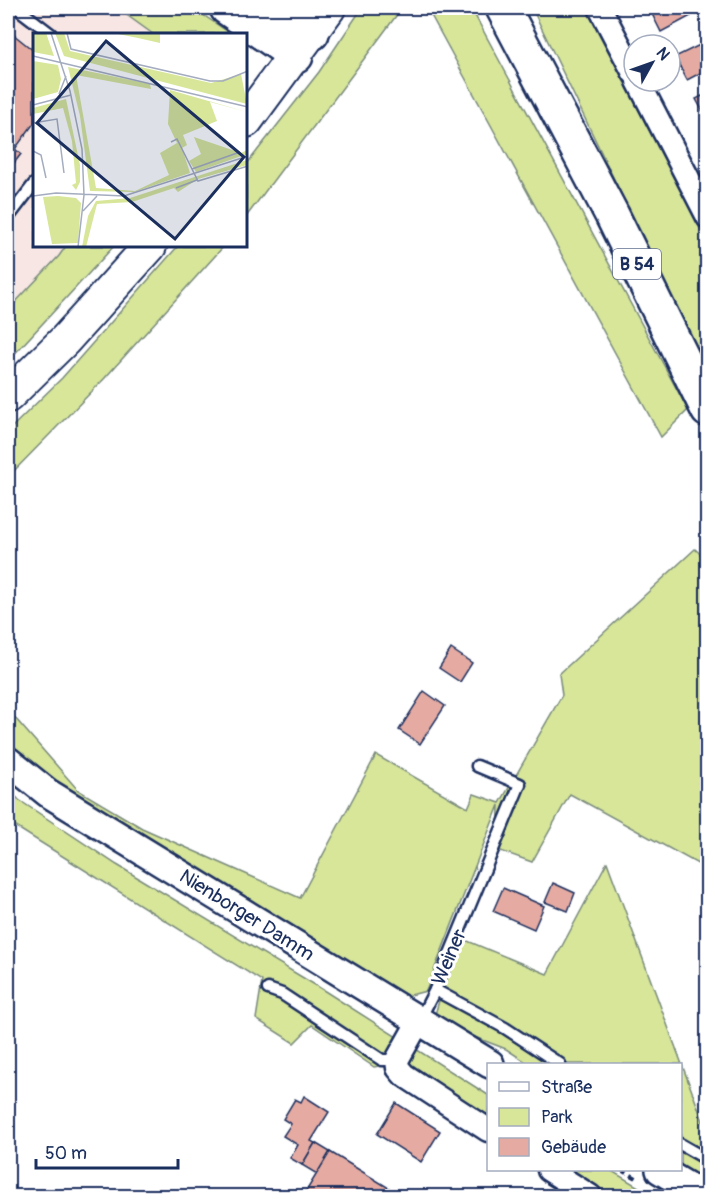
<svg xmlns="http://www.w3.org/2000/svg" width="715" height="1204" font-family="Pangolin,sans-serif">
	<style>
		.built { fill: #f7e6e3 }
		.green { fill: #d7e699; stroke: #798a7c; stroke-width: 1.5 }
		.building { fill: #e5aba2; stroke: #1b2f5e; stroke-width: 1.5 }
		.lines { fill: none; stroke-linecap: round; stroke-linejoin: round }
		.service-casing { stroke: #1b2f5e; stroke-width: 15 }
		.minor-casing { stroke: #1b2f5e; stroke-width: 27 }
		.tertiary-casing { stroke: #1b2f5e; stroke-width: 32 }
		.secondary-casing { stroke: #1b2f5e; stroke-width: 36 }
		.trunk-casing { stroke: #1b2f5e; stroke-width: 38 }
		.path { stroke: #1b2f5e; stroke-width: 4; stroke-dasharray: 6 4.5; stroke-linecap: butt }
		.service { stroke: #fff; stroke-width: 10 }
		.minor { stroke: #fff; stroke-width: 22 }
		.tertiary { stroke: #fff; stroke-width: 27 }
		.secondary { stroke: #fff; stroke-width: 32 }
		.trunk { stroke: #fff; stroke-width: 33 }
		.labels { text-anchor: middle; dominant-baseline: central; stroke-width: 6; stroke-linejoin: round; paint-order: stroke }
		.shield { fill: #fff; stroke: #5f6d8e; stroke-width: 1.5 }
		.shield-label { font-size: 18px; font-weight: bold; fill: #1b2f5e }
		.street-label { font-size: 20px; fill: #1b2f5e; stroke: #fff }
		.inset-road { fill: none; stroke: #a4acbf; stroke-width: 1.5 }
		.view { fill: #1b2f5e; fill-opacity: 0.15; stroke: #1b2f5e; stroke-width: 3 }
		.inset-edge { fill: none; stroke: #1b2f5e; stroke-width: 3 }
	</style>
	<rect width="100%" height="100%" fill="#fff"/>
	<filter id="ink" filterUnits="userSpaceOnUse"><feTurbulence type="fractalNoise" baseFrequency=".0167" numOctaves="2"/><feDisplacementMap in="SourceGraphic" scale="12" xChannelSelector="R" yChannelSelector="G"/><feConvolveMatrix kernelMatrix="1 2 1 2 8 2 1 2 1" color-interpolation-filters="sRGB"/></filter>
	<g filter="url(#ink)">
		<polygon class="built" points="8,8 117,8 153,34 34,34 34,246 66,246 59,256 8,310"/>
		<g class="green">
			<polygon points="117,8 193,8 231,34 153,34"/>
			<polygon points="362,8 402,8 246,217 246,165 319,72"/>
			<polygon points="427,8 471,8 688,410 661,437"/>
			<polygon points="532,8 586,8 707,242 707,373"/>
			<polygon points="66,246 114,246 8,361 8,310 59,256"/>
			<polygon points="178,246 224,246 104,379 8,477 8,431 62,378"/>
			<polygon points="695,549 708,561 707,869 570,794 532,862 498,850 499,805 426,991 403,997 64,792 8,744 8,710 78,790 142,828 300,898 376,755 468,808 474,794 500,803 562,695 559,674"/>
			<polygon points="8,788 19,800 117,865 320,988 488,1095 488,1118 407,1061 374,1067 312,1025 294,1043 256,1019 262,981 8,822"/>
			<polygon points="607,862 707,1132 707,1183 681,1165 680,1064 529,1064 506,1049 433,1021 458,937 547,974"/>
			<polygon points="566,1170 610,1170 654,1196 606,1196"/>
		</g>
		<g class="building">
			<polygon points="649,8 700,8 702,10 661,32"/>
			<polygon points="8,30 34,51 34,123 15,149 21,154 8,171"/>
			<polygon points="708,41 708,69 687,80 675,57"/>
			<polygon points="708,93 708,121 696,99"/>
			<polygon points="451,649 472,663 460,682 439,668"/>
			<polygon points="424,691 445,706 420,744 399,730"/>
			<polygon points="553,883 575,893 568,911 545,902"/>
			<polygon points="503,888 544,906 534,929 493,911"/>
			<polygon points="304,1096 329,1112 311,1141 315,1143 302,1165 290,1158 298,1145 283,1136 291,1124 283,1119 295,1099 301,1102"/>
			<polygon points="396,1103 440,1131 421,1162 377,1134"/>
			<polygon points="315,1143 330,1152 317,1174 302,1165"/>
			<polygon points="330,1152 402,1196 310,1196 305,1193"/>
		</g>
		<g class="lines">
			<g class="service-casing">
				<g id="service">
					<polyline points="17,8 51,34"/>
					<polyline points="8,218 34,184"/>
					<polyline points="268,989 282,994 382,1060 397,1060"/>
					<polyline points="435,990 505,1028 560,1064"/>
					<polyline points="419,1021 435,990 520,784 477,766"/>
					<polyline points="680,1144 708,1160"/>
				</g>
			</g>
			<g class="minor-casing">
				<g id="minor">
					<polyline points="600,8 634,73"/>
					<polyline points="638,81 708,217"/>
					<polyline points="419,1021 397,1060 398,1068 404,1075 488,1130"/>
					<polyline points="549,1170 590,1196"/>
				</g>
			</g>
			<g class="tertiary-casing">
				<g id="tertiary">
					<polyline points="8,761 48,793 490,1064"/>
					<polyline points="660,1170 704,1196"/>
				</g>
			</g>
			<g class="secondary-casing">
				<g id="secondary">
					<polyline points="246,121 329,8"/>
					<polyline points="8,396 65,340 150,246"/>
				</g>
			</g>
			<g class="trunk-casing">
				<g id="trunk">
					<polyline points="227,8 296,56"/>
					<polyline points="272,8 312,33"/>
					<polyline points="503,8 612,215 708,410"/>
				</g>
			</g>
			<polyline class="path" points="622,1170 640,1180"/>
			<use href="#service" class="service"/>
			<use href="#minor" class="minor"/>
			<use href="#tertiary" class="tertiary"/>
			<use href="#secondary" class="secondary"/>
			<use href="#trunk" class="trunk"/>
		</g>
	</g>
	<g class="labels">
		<rect class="shield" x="613" y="249" width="48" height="30" rx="4.5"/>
		<g class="shield-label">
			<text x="637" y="264">B 54</text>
		</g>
		<g class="street-label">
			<text transform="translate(247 915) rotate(32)">Nienborger Damm</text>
			<text transform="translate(449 957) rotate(-67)">Weiner</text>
		</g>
	</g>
	<g transform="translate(33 33)">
		<rect width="214" height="214" fill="#fff"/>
		<path d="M0,0H13L21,23L0,19ZM22,0H31L37,18L178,50L208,41L214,71L31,23ZM80,0H127V10L105,5ZM0,28L25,32L28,46L25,59L0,66ZM35,34L117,51L118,56L43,42L63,155L102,158L136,142L127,120L144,110L135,91L137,57L214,79L177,69L184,88L150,102L154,112L149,115L157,140L101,159L57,158L47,83ZM33,66L47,132V149L43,157L39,152L43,150L39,108L30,75L0,81V75ZM161,104L208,120L214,117V121L163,139L156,128L168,121ZM214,127V132L165,146L145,159L141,155L99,169L64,171L53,214H49L55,183L63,168L97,165ZM25,163L43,165L48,170L45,210L19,211L10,164Z" fill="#d7e699"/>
		<path class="inset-road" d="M18,0L37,58L49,116L51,162L45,214M34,0L38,16L177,48H190L215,38M0,23L215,74M26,61L33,43M0,72L38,62M0,90L24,86L31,140M138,109L144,106L165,148L215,133M0,118L8,122L13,145M159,136L207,119M143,155L164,147M0,163L23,160L91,163L215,123M50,178L64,163"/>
		<path class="view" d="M73,8L211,124L142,206L4,90Z"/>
		<rect width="214" height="214" class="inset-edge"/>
	</g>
	<rect width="715" height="1204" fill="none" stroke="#fff" stroke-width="30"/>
	<rect x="15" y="15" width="685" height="1174" fill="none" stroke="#1b2f5e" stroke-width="2" filter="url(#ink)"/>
	<rect x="487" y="1063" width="195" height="108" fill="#ffffff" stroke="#a4acbf" stroke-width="1.5"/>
	<rect x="499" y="1082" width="30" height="9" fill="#ffffff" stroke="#a4acbf" stroke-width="1.5"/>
	<text x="541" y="1093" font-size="18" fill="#1b2f5e">Straße</text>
	<rect x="499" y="1108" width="30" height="18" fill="#d7e699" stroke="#a4acbf" stroke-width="1.5"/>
	<text x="541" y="1123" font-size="18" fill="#1b2f5e">Park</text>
	<rect x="499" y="1138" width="30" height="18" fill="#e5aba2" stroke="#a4acbf" stroke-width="1.5"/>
	<text x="541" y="1153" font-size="18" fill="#1b2f5e">Gebäude</text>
	<g transform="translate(652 63) rotate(50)"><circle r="28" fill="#ffffff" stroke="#a4acbf" stroke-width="1.5"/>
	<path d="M0-4.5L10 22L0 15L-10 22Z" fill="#1b2f5e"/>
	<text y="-9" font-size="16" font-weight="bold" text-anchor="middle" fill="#1b2f5e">N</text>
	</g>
	<path d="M36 1159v9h142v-9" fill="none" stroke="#1b2f5e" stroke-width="3"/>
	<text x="45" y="1159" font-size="18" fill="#1b2f5e" stroke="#ffffff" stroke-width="4.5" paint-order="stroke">50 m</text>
</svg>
